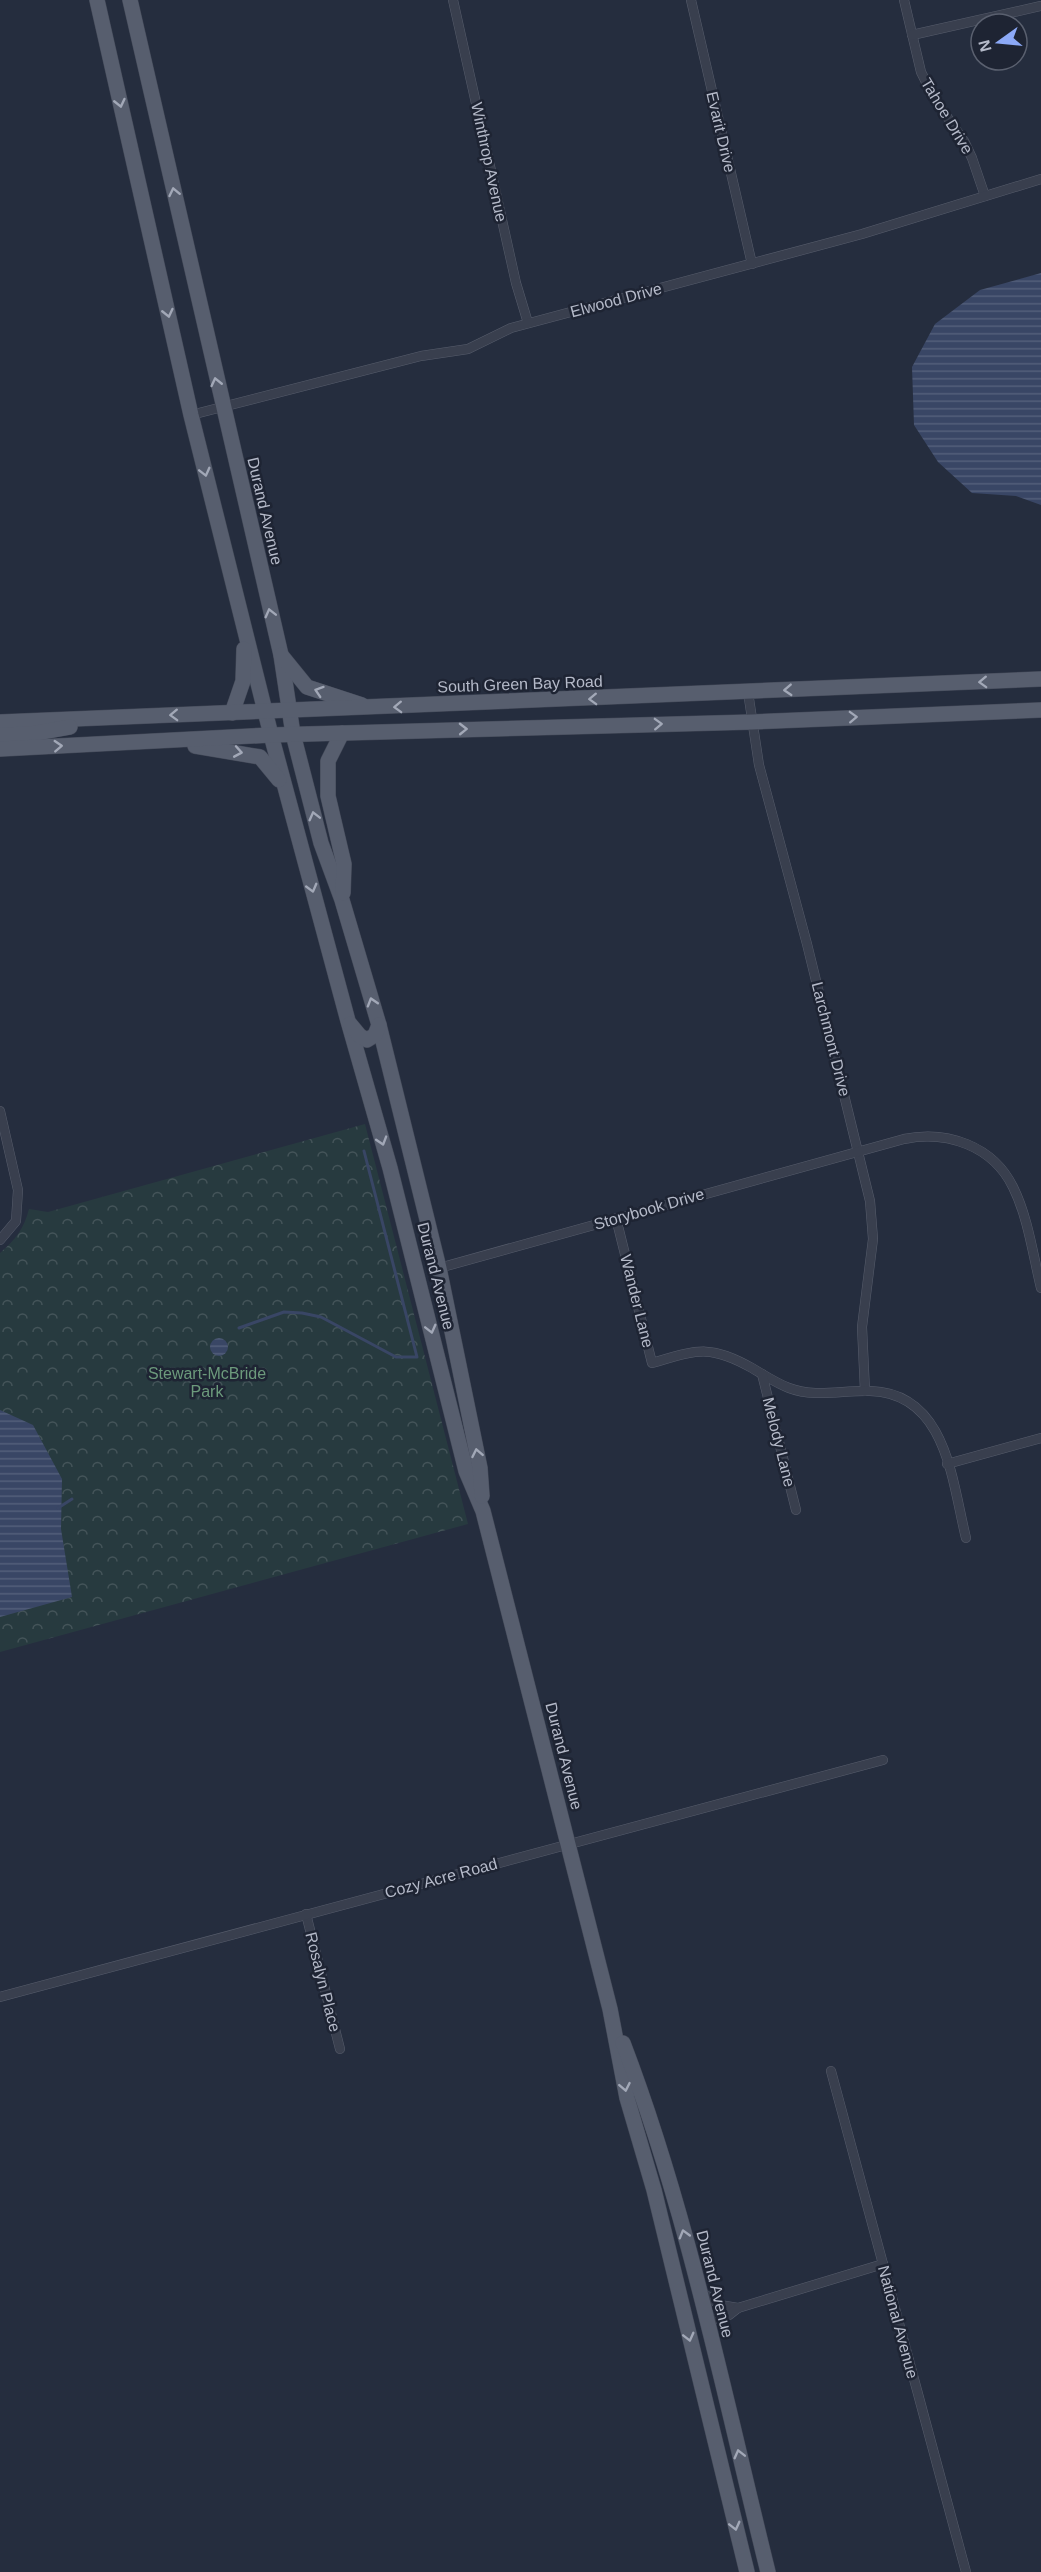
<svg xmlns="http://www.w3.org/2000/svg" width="1041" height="2572" font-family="Arial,sans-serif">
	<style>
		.forest { fill: url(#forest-crowns) }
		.water { fill: url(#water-rules) }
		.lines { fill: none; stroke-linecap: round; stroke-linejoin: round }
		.stream { stroke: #394665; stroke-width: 3 }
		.street-casing { stroke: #575d6c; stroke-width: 10 }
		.primary-casing { stroke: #424857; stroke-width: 16 }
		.street { stroke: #393f4e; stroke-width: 9 }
		.primary { stroke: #575e6e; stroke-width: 15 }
		.oneway { stroke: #a2a8b7 }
		.labels { text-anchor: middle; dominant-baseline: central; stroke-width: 5; stroke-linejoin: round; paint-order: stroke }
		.street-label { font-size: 16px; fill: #b5bac9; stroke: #1e2433 }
		.park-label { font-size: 16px; fill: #6c9a7c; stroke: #1e2433 }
	</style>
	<defs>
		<pattern id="forest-crowns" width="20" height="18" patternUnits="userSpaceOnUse" patternTransform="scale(1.5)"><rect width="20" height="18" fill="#273a3f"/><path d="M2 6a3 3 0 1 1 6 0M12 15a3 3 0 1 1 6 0" fill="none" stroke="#445459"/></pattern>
		<pattern id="water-rules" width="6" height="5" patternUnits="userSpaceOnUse" patternTransform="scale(1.5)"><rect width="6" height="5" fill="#394665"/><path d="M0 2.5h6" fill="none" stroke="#535f7a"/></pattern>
	</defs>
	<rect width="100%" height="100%" fill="#252d3e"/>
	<path class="forest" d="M365,1124L468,1524L0,1652V1253C15,1240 24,1229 29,1209L48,1212Z"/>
	<g class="water">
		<polygon points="1041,273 1041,505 1016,496 972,493 938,462 914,425 912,367 935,324 980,290"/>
		<circle cx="219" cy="1347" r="9"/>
		<polygon points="0,1410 33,1425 62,1479 61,1529 72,1597 0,1617"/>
	</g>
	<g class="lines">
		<g class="stream">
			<polyline points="239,1328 284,1312 302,1313 321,1317 396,1357 417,1357 364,1151"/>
			<polyline points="58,1508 72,1499"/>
		</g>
		<g class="street-casing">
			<g id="street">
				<polyline points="453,0 516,283 528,323"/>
				<polyline points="691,0 752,264"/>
				<polyline points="904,0 921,72 934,98 964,141 972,158 985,196"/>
				<polyline points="912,35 1041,6"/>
				<polyline points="191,415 421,356 468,349 511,328 862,234 1041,179"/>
				<polyline points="748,692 759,765 807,944 870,1201 873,1239 862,1327 865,1391"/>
				<polyline points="0,1111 18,1190 16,1221 0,1240"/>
				<path d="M616,1218L652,1363C697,1350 710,1344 752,1368C764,1375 776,1383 789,1388C815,1398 843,1390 870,1391C947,1393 952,1482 966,1538"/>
				<path d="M439,1268L904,1139C947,1130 993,1146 1013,1187C1028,1217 1033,1255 1041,1288"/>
				<polyline points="762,1374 796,1510"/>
				<polyline points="947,1464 1041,1438"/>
				<polyline points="306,1914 340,2049"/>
				<polyline points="0,1997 883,1760"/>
				<polyline points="831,2071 966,2572"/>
				<polyline points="700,2291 720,2305 738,2308"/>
				<polyline points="707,2321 729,2315 738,2308 883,2264"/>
			</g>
		</g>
		<g class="primary-casing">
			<g id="primary">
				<polyline points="97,0 191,415 271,735 348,1021 390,1168 466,1471 483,1511 610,2009 627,2098 654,2190 747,2572"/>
				<polyline points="130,0 281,655 293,734 321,843 342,900 379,1025 439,1268 480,1468 482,1496"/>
				<polyline points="281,655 307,687 362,705"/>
				<polyline points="232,713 243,681 244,649"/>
				<polyline points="0,722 1041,679"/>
				<polyline points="342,733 328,761 328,796 344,864 343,893"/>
				<polyline points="0,735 31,734 70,727"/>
				<polyline points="195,746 260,757 279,780"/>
				<polyline points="0,749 271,735 752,722 1041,710"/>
				<polyline points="350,1024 360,1036 367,1040 375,1035 379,1025"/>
				<path d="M623,2043C688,2213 724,2395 768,2572"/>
			</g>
		</g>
		<use href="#street" class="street"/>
		<use href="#primary" class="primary"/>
	</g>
	<defs><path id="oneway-chevron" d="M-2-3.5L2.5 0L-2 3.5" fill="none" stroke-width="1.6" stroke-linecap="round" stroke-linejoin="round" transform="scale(1.5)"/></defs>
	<g class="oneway">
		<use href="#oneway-chevron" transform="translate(120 103) rotate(77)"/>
		<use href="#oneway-chevron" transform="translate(174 192) rotate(-102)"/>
		<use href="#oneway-chevron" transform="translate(168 313) rotate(77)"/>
		<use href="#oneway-chevron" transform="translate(216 382) rotate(-103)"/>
		<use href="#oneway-chevron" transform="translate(205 472) rotate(76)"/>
		<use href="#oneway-chevron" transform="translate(270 613) rotate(-104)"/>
		<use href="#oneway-chevron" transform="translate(983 682) rotate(178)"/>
		<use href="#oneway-chevron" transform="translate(788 690) rotate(177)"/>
		<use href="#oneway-chevron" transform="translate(319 691) rotate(-162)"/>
		<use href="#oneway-chevron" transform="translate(593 699) rotate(178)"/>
		<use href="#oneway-chevron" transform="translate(398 707) rotate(178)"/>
		<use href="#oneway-chevron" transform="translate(174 715) rotate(178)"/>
		<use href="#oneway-chevron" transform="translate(853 717) rotate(-2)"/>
		<use href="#oneway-chevron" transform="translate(658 724) rotate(-2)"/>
		<use href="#oneway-chevron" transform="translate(463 729) rotate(-1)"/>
		<use href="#oneway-chevron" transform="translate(58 746) rotate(-3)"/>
		<use href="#oneway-chevron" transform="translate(238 752) rotate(10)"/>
		<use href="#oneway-chevron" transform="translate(314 816) rotate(-104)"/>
		<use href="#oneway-chevron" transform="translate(312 888) rotate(75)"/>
		<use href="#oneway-chevron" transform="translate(372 1002) rotate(-107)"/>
		<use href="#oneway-chevron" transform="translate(382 1141) rotate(73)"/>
		<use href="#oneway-chevron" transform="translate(431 1329) rotate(76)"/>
		<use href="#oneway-chevron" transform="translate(477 1453) rotate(-101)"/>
		<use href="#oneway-chevron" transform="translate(625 2087) rotate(79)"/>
		<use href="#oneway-chevron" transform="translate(684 2234) rotate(-106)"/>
		<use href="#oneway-chevron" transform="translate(689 2337) rotate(76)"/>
		<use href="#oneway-chevron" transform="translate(739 2454) rotate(-104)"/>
		<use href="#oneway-chevron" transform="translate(735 2526) rotate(76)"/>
	</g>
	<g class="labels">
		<g class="street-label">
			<text transform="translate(947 116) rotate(59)">Tahoe Drive</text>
			<text transform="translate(721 132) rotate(77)">Evarit Drive</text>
			<text transform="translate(489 162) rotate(78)">Winthrop Avenue</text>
			<text transform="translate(616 300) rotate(-15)">Elwood Drive</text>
			<text transform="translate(265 511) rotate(77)">Durand Avenue</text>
			<text transform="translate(520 684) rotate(-2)">South Green Bay Road</text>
			<text transform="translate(831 1039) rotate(76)">Larchmont Drive</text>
			<text transform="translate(649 1209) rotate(-16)">Storybook Drive</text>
			<text transform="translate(436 1276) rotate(76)">Durand Avenue</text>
			<text transform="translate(637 1301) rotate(76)">Wander Lane</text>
			<text transform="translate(779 1442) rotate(76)">Melody Lane</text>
			<text transform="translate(564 1756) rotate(76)">Durand Avenue</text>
			<text transform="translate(441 1878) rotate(-15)">Cozy Acre Road</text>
			<text transform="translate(323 1982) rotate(76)">Rosalyn Place</text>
			<text transform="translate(715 2284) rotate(76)">Durand Avenue</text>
			<text transform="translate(898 2322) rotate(75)">National Avenue</text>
		</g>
		<g class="park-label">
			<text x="207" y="1373">Stewart-McBride<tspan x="207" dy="18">Park</tspan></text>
		</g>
	</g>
	<g transform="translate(999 42) rotate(255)"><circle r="28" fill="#1e2433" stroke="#5a606f" stroke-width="1.5"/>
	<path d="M0-4.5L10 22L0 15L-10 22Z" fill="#8ca9f7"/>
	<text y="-9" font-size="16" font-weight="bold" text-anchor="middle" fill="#b5bac9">N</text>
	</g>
</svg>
